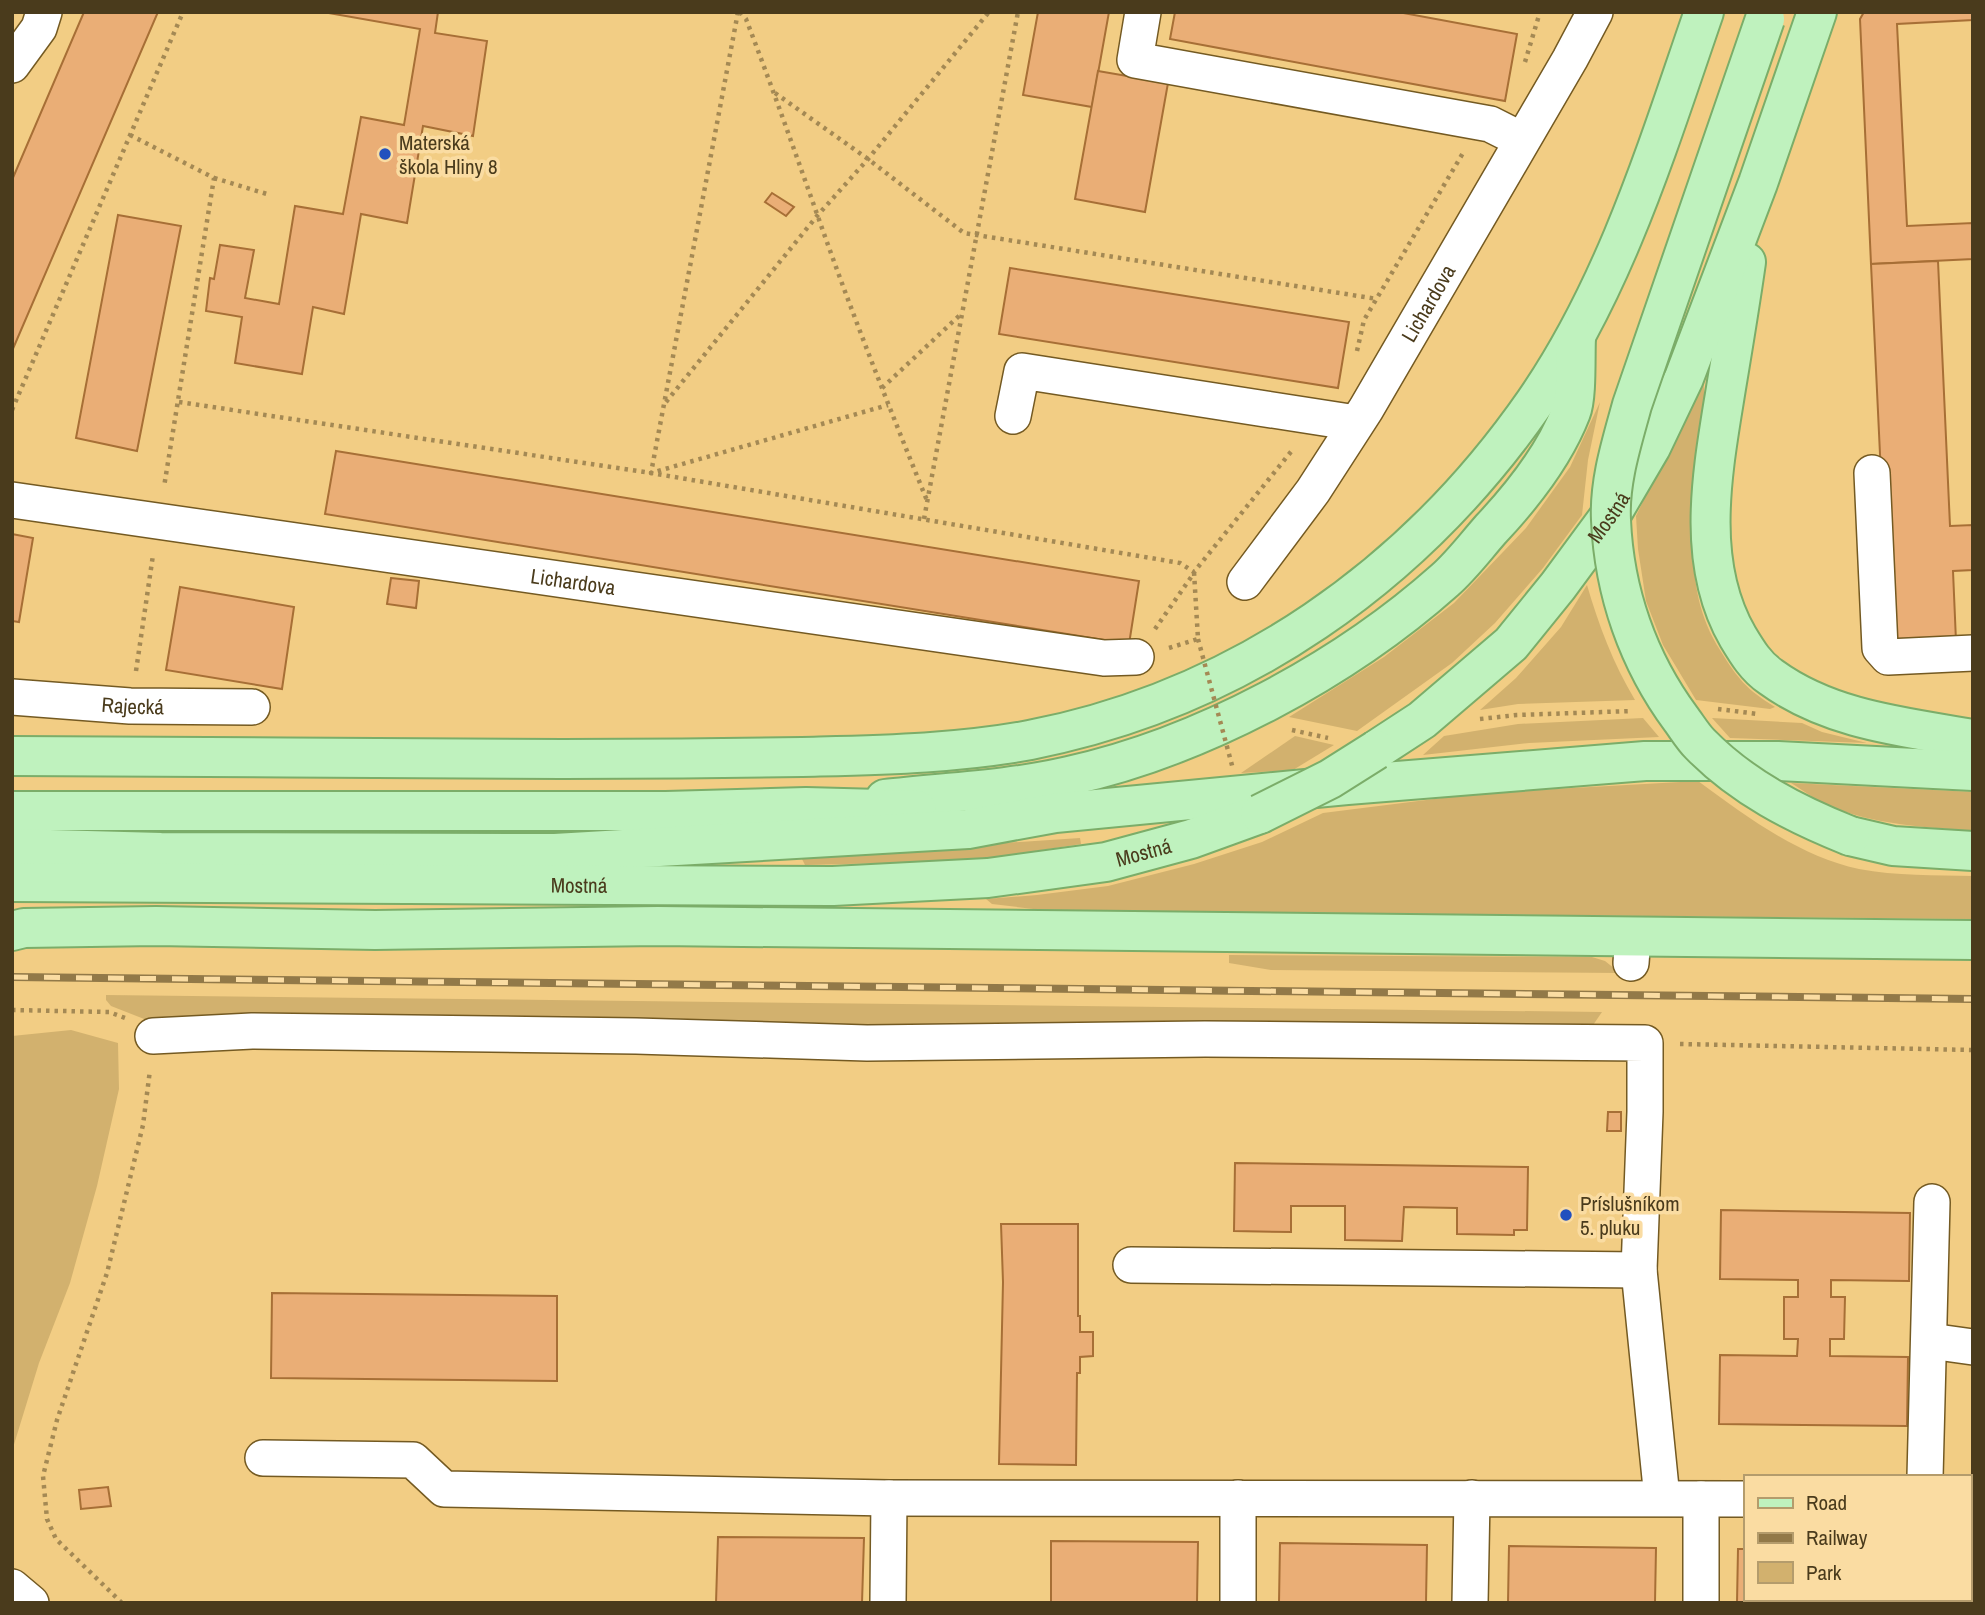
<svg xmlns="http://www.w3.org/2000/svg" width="1985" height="1615" font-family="'Archivo Narrow',sans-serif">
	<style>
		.green { fill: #d2b16e }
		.building { fill: #eaae76; stroke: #a76f36; stroke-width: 2 }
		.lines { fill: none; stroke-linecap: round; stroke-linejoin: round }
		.minor-casing { stroke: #745a22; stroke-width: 38 }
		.major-casing { stroke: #7bad69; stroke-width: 42 }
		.path { stroke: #a48954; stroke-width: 4.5; stroke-dasharray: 3.5 5; stroke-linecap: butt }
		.minor { stroke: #fff; stroke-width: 35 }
		.major { stroke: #bff2be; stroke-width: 38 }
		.rail-casing { stroke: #927948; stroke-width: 8 }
		.rail { stroke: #fadca2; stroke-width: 5; stroke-dasharray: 16; stroke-linecap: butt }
		.major-bridge-casing { stroke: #7bad69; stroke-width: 42; stroke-linecap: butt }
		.path-bridge { stroke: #a48954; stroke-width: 4.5; stroke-dasharray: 3.5 5; stroke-linecap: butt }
		.major-bridge { stroke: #bff2be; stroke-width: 38 }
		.poi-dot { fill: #2250be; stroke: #fadca2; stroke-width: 2.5 }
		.labels { text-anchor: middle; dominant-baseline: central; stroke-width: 7; stroke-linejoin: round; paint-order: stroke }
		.poi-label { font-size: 21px; fill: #4a3b1c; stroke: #fadca2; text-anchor: start }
		.street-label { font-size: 21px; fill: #4a3b1c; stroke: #fadca2 }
	</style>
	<rect width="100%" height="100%" fill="#f2cd84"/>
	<g class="green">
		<path d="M1703,377C1713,469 1666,565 1720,650C1737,678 1747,690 1775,707L1770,709L1696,700L1663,645L1646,601L1638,549L1636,516Z"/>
		<polygon points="1600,402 1588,460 1582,515 1543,568 1495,623 1452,663 1357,731 1289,717 1384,657 1454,603 1526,528 1570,467"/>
		<path d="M1587,585C1599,626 1613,663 1635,700L1518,704L1480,710L1516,678L1561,627Z"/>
		<polygon points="1643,718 1659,737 1529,743 1423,755 1444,736 1518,724"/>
		<polygon points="1712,718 1802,723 1822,732 1867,743 1730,738"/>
		<polygon points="1295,736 1334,745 1293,770 1241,773"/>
		<path d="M1698,781C1747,817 1799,856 1859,869C1896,876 1935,875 1973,876V919L1042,910L992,904L986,899L1037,895L1108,886L1194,864L1262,842L1323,813L1482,793Z"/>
		<path d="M1791,783L1973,792V831C1925,827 1873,825 1828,805C1815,800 1803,790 1791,783Z"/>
		<polygon points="1080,838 1081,844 970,861 805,865 802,859 805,856"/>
		<polygon points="1229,955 1592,957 1605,961 1620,973 1271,970 1229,963"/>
		<polygon points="106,995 1602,1012 1591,1028 162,1026 111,1006 106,1000"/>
		<polygon points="71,1030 118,1043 119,1089 97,1186 70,1283 39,1363 12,1451 12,1036"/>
	</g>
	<g class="building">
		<polygon points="84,12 158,12 12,351 12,180"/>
		<polygon points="323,12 438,12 435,33 487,41 473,136 423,126 407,223 361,214 344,314 313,307 302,374 235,363 242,317 206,311 210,278 214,279 220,245 254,250 245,298 279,304 295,206 343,214 361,117 404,125 420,29"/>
		<polygon points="1038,12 1109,12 1092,107 1023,95"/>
		<polygon points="1175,12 1398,12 1517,34 1505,101 1170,39"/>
		<polygon points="1864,12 1973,12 1973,20 1897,24 1907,226 1973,223 1973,259 1871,264 1860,19"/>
		<polygon points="1098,71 1168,83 1145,212 1075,199"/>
		<polygon points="772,193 794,207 786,216 765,202"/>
		<polygon points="118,215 181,226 137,451 76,438"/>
		<polygon points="1938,261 1950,526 1973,525 1973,570 1953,571 1956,641 1889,644 1871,264"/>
		<polygon points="1010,268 1349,322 1338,388 999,334"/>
		<polygon points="336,451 1139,581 1129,644 325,514"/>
		<polygon points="12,534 33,538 19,622 12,621"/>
		<polygon points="391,578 419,581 416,608 387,604"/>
		<polygon points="180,587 294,607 282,689 166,670"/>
		<polygon points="1608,1112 1621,1112 1621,1131 1607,1131"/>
		<polygon points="1235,1163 1528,1167 1527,1230 1514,1230 1514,1235 1457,1234 1457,1208 1404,1207 1402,1241 1345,1240 1345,1206 1291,1206 1291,1232 1234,1231"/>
		<polygon points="1721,1210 1910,1213 1909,1281 1831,1280 1831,1297 1845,1297 1844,1339 1830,1339 1830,1356 1908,1357 1907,1426 1719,1424 1720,1355 1797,1356 1798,1339 1784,1339 1784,1297 1798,1297 1798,1280 1720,1279"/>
		<polygon points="1001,1224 1078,1224 1078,1316 1080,1316 1080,1332 1093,1332 1093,1356 1080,1357 1080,1373 1077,1373 1076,1465 999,1464 1003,1282"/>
		<polygon points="272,1293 557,1296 557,1381 271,1378"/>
		<polygon points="108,1487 111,1506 81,1509 79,1490"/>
		<polygon points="718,1537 864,1538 862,1603 716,1603"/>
		<polygon points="1051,1541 1198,1542 1197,1603 1051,1603"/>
		<polygon points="1280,1543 1427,1545 1426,1603 1279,1603"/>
		<polygon points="1509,1546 1656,1548 1655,1603 1508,1603"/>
		<polygon points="1738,1549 1745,1549 1745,1599 1883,1599 1883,1603 1737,1603"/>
	</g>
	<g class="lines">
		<g class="minor-casing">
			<g id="minor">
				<polyline points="1143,12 1135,60 1490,124 1522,140"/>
				<polyline points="12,65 39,28 44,12"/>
				<polyline points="1013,416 1022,371 1356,423"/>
				<polyline points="1872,473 1880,648 1888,657 1973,653"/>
				<path id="s1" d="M12,500L1104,658L1136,657"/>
				<path id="s2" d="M1245,582L1313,491L1366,409L1570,59L1595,12"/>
				<path id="s3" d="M12,697L130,706L252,707"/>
				<polyline points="1631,963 1633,936"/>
				<polyline points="153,1036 252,1031 636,1036 867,1043 1205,1039 1645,1043 1645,1112 1639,1270 1662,1498"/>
				<polyline points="1131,1265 1639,1270"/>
				<polyline points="1930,1341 1973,1347"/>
				<polyline points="263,1458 413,1460 444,1489 889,1498 1745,1499"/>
				<polyline points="1925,1477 1932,1202"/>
				<polyline points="1969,1498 1973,1498"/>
				<polyline points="1701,1499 1701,1603"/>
				<polyline points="12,1587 31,1603"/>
				<polyline points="888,1603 889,1498"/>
				<polyline points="1238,1603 1238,1498"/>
				<polyline points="1470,1603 1472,1498"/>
			</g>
		</g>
		<g class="major-casing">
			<g id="major">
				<path d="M1746,262C1740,304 1733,346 1726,388C1713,469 1694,561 1738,637C1747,652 1756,667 1771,677C1830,720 1904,727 1973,739"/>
				<path id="s4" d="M1376,750L1422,720L1511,644L1558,586L1614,510L1651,447L1684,378L1758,183L1817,12"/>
				<path d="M12,756C196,757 379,758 563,759C643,759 722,758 802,757C877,755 956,754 1030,740C1239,699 1414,576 1535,402C1616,285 1658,145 1704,12"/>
				<path d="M885,799C946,792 1009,790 1069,776C1201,747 1344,670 1445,580C1462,565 1476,546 1491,529C1523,495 1554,456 1571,412C1577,397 1575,356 1576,338"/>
				<polyline points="12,811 666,811 806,807 917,810"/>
				<polyline points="1850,836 1893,846 1973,851"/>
				<polyline points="12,848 161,852 555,853 968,829 1055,813 1347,785 1645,761 1778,761 1973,771"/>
				<path id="s5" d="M12,882L833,886L988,878L1106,862L1191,839L1260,814"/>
				<polyline points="12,931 24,928 156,926 375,930 658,926 1973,940"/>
			</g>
		</g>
		<g class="path">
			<polyline points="738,12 651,473 888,405"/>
			<path d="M740,12L746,19C771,84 794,149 817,214C851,311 889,407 928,503"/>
			<polyline points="1525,62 1540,12"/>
			<polyline points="775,93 868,159 964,233 1377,299"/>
			<polyline points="130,135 214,178 164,487"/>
			<polyline points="214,178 267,194"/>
			<polyline points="1357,351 1364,320 1463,153"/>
			<polyline points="882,388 960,315"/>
			<polyline points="179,402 651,473 1180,563 1194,572 1294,448"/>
			<polyline points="666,402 817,216 868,159 989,12"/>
			<polyline points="12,410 183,12"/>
			<polyline points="924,519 1018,12"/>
			<polyline points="1155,629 1194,573"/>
			<polyline points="1169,648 1198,639 1194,572"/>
			<polyline points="136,671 153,555"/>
			<polyline points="1718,709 1758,714"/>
			<polyline points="1480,719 1517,715 1632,711"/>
			<polyline points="1292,730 1328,738"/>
			<polyline points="12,1010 109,1012 125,1018"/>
			<polyline points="1680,1044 1973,1050"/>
			<polyline points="122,1603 56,1539 47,1519 43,1476 57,1420 107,1273 143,1125 150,1070"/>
		</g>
		<use href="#minor" class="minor"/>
		<use href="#major" class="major"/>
		<g class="rail-casing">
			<polyline id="rail" points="12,977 1973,999"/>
		</g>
		<use href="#rail" class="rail"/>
		<g class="major-bridge-casing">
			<g id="major-bridge">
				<path d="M1765,19L1632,405C1622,442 1609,481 1611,520C1614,592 1638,661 1681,719C1687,727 1693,737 1700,744C1742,787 1795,814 1850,836"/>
				<polyline points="1260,814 1330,779 1376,750"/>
			</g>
		</g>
		<polyline class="path-bridge" points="1198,639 1233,769"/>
		<use href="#major-bridge" class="major-bridge"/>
	</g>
	<g class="poi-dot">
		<circle cx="385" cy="154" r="7"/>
		<circle cx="1566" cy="1215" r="7"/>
	</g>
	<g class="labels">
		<g class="poi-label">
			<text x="399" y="142">Materská<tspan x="399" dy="24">škola Hliny 8</tspan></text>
			<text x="1580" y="1203">Príslušníkom<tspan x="1580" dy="24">5. pluku</tspan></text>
		</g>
		<g class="street-label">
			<text stroke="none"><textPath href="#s2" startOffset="334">Lichardova</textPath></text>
			<text stroke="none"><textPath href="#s4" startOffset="332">Mostná</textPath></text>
			<text stroke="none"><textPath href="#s1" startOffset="567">Lichardova</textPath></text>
			<text stroke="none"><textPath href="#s3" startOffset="121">Rajecká</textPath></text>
			<text stroke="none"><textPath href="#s5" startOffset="1134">Mostná</textPath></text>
			<text stroke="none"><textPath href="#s5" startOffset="567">Mostná</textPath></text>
		</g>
	</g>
	<rect width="1985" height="1615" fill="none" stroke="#4a3b1c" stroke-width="28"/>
	<rect x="1744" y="1475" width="228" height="126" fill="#fadca2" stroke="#b49c6c" stroke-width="2"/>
	<rect x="1758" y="1498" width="35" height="10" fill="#bff2be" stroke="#b49c6c" stroke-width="2"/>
	<text x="1806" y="1510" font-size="21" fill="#4a3b1c">Road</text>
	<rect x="1758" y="1533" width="35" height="10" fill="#927948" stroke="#b49c6c" stroke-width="2"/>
	<text x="1806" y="1545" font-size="21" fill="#4a3b1c">Railway</text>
	<rect x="1758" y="1562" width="35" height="21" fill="#d2b16e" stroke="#b49c6c" stroke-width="2"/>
	<text x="1806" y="1580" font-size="21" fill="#4a3b1c">Park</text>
</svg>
